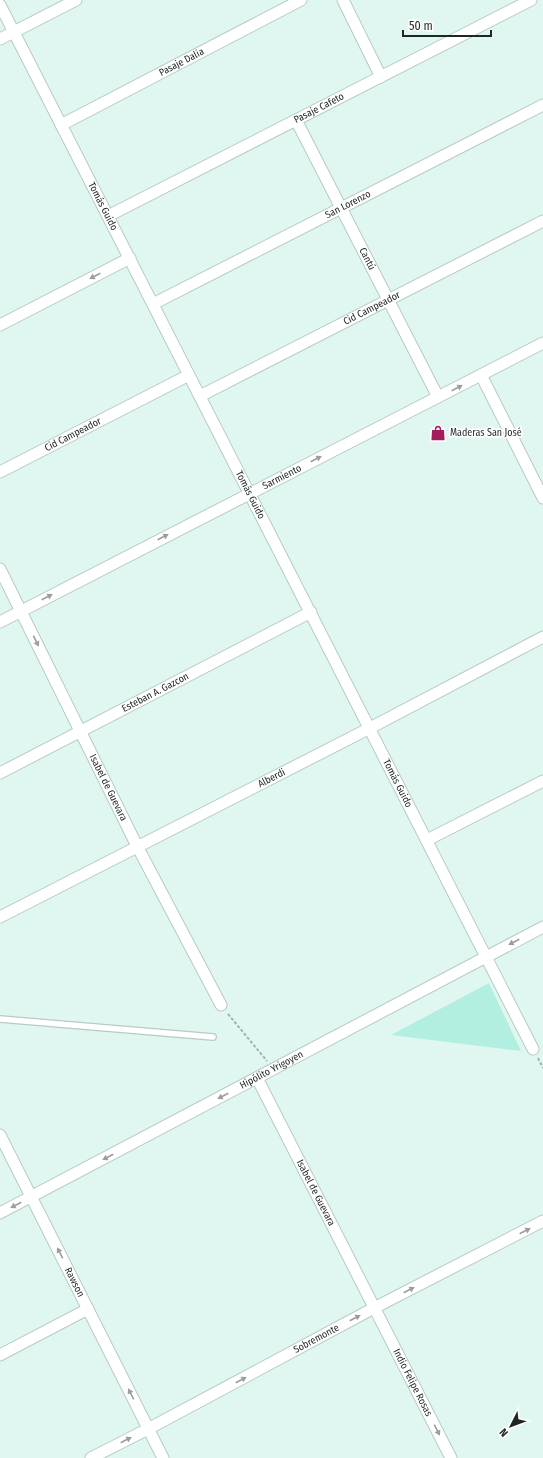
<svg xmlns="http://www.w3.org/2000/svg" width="543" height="1458" font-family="'Fira Sans Condensed',sans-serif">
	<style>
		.green { fill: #b2efe0 }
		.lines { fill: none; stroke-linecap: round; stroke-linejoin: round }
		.lane-casing { stroke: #b6cbc5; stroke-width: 8 }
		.street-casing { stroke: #b6cbc5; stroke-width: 13 }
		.path { stroke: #a0b2ad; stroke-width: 2; stroke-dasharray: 3 2; stroke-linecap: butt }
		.lane { stroke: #fff; stroke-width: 5.5 }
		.street { stroke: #fff; stroke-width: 11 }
		.oneway { fill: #9a9e9d }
		.labels { text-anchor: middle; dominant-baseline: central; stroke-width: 3.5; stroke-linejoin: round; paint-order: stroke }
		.street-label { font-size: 10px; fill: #1f2725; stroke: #fff }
		.poi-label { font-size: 10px; fill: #1f2725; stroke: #fff; text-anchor: start }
	</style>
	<rect width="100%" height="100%" fill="#e0f6f0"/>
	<polygon class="green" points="489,983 521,1051 391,1035"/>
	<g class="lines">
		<g class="lane-casing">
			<polyline id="lane" points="0,1019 213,1037"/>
		</g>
		<g class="street-casing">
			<g id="street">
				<polyline points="343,0 381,77"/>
				<path id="s1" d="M0,5L533,1049"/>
				<polyline points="0,39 76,0"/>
				<path id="s2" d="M296,120L438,397"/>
				<path id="s3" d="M61,125L301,0"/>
				<path id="s4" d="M108,216L531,0"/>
				<path id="s5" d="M153,304L543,105"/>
				<polyline points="0,325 130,258"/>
				<polyline points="481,375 543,498"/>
				<path id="s6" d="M200,396L543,221"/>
				<path id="s7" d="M0,472L189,375"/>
				<path id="s8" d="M0,569L137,846L221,1005"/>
				<path id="s9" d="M0,622L543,343"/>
				<path id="s10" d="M0,773L311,612"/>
				<polyline points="427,840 543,781"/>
				<path id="s11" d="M0,917L370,728L543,637"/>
				<path id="s12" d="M257,1078L451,1458"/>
				<path id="s13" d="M0,1135L163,1458"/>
				<path id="s14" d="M0,1213L543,927"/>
				<polyline points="0,1355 88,1309"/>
				<path id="s15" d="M91,1458L148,1429L374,1308L543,1221"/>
			</g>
		</g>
		<g class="path">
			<polyline points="228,1014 267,1061"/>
			<polyline points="538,1058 543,1068"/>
		</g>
		<use href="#lane" class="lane"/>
		<use href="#street" class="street"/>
	</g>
	<defs><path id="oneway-solid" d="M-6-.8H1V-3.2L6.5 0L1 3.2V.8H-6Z"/></defs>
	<g class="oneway">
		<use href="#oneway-solid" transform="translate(95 276) rotate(153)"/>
		<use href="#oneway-solid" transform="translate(457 388) rotate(-27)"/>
		<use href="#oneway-solid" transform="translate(316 459) rotate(-27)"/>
		<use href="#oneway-solid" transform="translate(163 537) rotate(-27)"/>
		<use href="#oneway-solid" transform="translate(47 597) rotate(-27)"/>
		<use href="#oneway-solid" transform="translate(36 641) rotate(64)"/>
		<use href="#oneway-solid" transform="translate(514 942) rotate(153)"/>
		<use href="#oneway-solid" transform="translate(223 1096) rotate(152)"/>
		<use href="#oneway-solid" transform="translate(108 1157) rotate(152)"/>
		<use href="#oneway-solid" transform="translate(16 1205) rotate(153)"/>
		<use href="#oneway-solid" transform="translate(525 1231) rotate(-27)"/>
		<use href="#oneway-solid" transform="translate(60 1253) rotate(-117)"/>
		<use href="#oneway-solid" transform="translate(409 1290) rotate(-27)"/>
		<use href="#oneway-solid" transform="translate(355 1318) rotate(-28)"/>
		<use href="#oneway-solid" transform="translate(241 1380) rotate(-28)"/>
		<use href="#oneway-solid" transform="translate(131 1394) rotate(-117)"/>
		<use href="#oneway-solid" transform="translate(437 1430) rotate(63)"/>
		<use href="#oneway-solid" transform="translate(126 1440) rotate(-27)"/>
	</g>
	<defs>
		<g id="shop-bare" transform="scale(1.2)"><path d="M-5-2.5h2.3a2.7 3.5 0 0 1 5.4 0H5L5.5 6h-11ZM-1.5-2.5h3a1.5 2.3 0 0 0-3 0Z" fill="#a61a5e" stroke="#fff" stroke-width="2.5" paint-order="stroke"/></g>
	</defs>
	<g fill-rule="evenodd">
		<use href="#shop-bare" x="438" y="433"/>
	</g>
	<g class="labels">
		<g class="street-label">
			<text stroke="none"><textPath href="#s3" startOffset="136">Pasaje Dalia</textPath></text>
			<text stroke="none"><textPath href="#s4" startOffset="237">Pasaje Cafeto</textPath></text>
			<text stroke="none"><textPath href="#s5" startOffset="219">San Lorenzo</textPath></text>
			<text stroke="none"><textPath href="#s1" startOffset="226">Tomás Guido</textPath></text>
			<text stroke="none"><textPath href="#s2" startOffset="156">Cantú</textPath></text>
			<text stroke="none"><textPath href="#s6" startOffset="193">Cid Campeador</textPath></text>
			<text stroke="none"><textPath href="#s7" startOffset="82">Cid Campeador</textPath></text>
			<text stroke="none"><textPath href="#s9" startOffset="317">Sarmiento</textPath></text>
			<text stroke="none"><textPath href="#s1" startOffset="550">Tomás Guido</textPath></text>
			<text stroke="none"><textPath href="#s10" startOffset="175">Esteban A. Gazcon</textPath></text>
			<text stroke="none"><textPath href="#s11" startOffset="305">Alberdi</textPath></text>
			<text stroke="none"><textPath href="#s1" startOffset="874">Tomás Guido</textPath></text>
			<text stroke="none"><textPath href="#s8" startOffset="244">Isabel de Guevara</textPath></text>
			<text stroke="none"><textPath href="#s14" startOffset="307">Hipólito Yrigoyen</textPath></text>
			<text stroke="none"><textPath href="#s12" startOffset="129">Isabel de Guevara</textPath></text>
			<text stroke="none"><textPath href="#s13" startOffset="165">Rawson</textPath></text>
			<text stroke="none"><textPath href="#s15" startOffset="255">Sobremonte</textPath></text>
			<text stroke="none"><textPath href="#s12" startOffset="342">Indio Felipe Rosas</textPath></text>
		</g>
		<g class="poi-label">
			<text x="450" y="433">Maderas San José</text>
		</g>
	</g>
	<g transform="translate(511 1426) rotate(228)" stroke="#ffffff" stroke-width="3" paint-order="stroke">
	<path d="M0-3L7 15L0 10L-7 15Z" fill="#1f2725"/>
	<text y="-6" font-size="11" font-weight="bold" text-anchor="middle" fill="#1f2725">N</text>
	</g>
	<path d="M403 30v6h88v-6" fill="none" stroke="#1f2725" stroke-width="2"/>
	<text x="409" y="30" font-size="12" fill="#1f2725" stroke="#ffffff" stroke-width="3" paint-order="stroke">50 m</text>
</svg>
